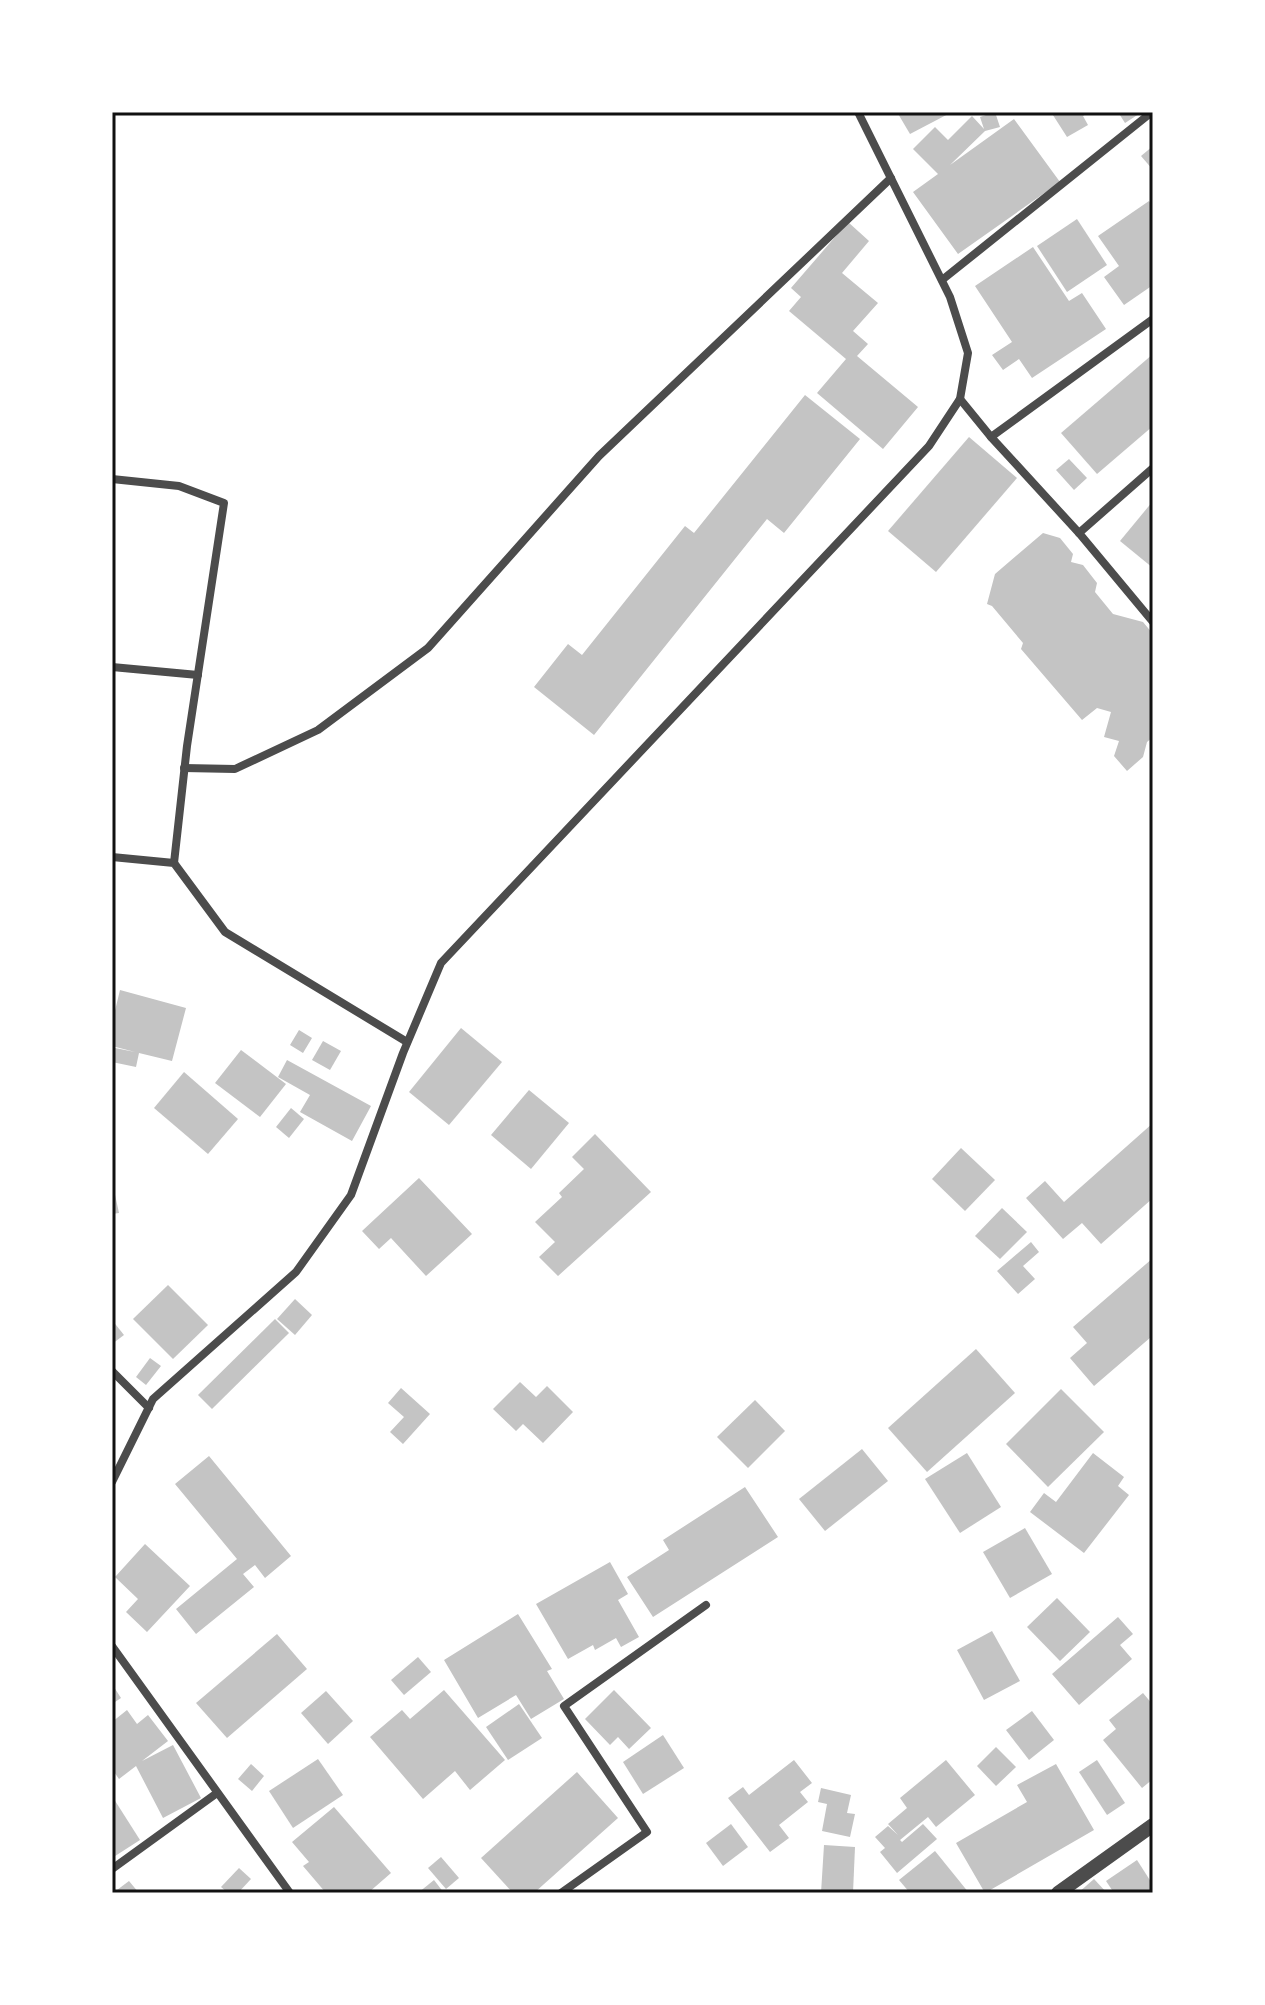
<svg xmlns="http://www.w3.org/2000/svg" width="1265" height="2005" font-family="'Golos Text',sans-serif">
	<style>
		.building { fill: #c4c4c4 }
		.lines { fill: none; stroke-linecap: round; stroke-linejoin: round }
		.minor { stroke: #4c4c4c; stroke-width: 8 }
		.tertiary { stroke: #4c4c4c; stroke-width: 14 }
		.neatline { fill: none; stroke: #111; stroke-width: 3 }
	</style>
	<rect width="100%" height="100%" fill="#fff"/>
	<g class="building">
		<polygon points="897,112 952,112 910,134"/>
		<polygon points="995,112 1000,127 985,131 950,165 1014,119 1060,182 958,254 913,192 938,174 913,149 935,127 948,140 972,116 984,129 980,117"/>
		<polygon points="1051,112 1089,112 1083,116 1088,125 1067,137"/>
		<polygon points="1118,112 1142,112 1125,123"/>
		<polygon points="1153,146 1153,170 1141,156"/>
		<polygon points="1149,201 1153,207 1153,285 1124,305 1104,277 1119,266 1098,236"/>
		<polygon points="1077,219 1107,265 1067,292 1037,246"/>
		<polygon points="848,222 869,241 842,273 878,303 853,331 868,344 857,356 918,407 883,449 817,393 846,359 789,311 801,297 791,288"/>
		<polygon points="1033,247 1069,301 1082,293 1106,329 1032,378 1019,359 1003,370 992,355 1012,342 975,286"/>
		<polygon points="1153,354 1153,426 1097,474 1061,433"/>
		<polygon points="805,395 860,439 784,533 767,519 594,735 534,687 568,644 582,655 685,526 694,533"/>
		<polygon points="969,437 1017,478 936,572 888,531"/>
		<polygon points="1069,459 1087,478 1074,490 1056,470"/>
		<polygon points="1153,501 1153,568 1120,541"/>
		<polygon points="1043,533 1060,538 1073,554 1071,562 1083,565 1097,583 1095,592 1113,614 1143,622 1153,634 1153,737 1147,742 1143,757 1127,771 1114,756 1119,741 1104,737 1111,712 1097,708 1082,720 1021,649 1023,643 992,606 987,604 995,574"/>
		<polygon points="120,990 186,1008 172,1061 139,1053 136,1067 112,1062 115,1048 135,1052 112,1046 112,1023"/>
		<polygon points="461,1028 502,1062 449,1125 409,1092"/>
		<polygon points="299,1030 312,1038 303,1053 290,1045"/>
		<polygon points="323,1041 341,1051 330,1070 312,1060"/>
		<polygon points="241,1050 286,1084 260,1117 215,1083"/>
		<polygon points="287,1060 371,1106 352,1141 300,1112 310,1095 278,1077"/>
		<polygon points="184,1072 238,1119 208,1154 154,1108"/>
		<polygon points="529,1090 569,1123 531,1169 491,1135"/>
		<polygon points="291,1108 304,1119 289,1138 276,1127"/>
		<polygon points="1153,1123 1153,1198 1101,1244 1082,1223 1063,1239 1026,1198 1045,1181 1064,1202"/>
		<polygon points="595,1134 651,1192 558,1276 539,1257 555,1242 535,1222 562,1197 559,1193 584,1169 572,1157"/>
		<polygon points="961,1148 995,1180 965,1211 932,1179"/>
		<polygon points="419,1178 472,1234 426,1276 391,1238 379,1249 362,1231"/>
		<polygon points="112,1181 119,1213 112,1214"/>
		<polygon points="1002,1208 1027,1232 1000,1259 975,1236"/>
		<polygon points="1031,1242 1039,1252 1023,1266 1035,1279 1018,1294 997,1271"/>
		<polygon points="1153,1258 1153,1340 1151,1337 1094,1386 1070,1358 1087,1343 1073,1327"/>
		<polygon points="168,1285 208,1325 173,1359 133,1319"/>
		<polygon points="295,1299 312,1315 295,1335 277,1319"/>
		<polygon points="275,1319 289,1333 212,1409 198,1395"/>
		<polygon points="112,1320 124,1335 112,1344"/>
		<polygon points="976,1349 1015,1393 927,1472 888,1428"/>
		<polygon points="150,1358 161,1366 146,1385 136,1377"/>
		<polygon points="520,1382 536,1397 547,1386 573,1412 543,1443 523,1424 516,1431 493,1409"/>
		<polygon points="401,1388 430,1414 403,1444 390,1432 404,1417 388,1403"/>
		<polygon points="1061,1389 1104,1432 1048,1487 1006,1444"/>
		<polygon points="755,1400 785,1431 748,1468 717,1437"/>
		<polygon points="862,1449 888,1481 825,1531 799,1499"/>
		<polygon points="967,1453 1001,1507 960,1533 925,1479"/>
		<polygon points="1093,1453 1124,1477 1118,1486 1129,1495 1084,1553 1030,1512 1044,1493 1056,1502"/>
		<polygon points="209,1456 291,1556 265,1578 255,1565 243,1574 254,1587 196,1634 176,1609 237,1559 175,1484"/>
		<polygon points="745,1487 778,1537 653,1617 627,1577 669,1550 663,1540"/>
		<polygon points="1025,1528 1052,1574 1010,1598 983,1552"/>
		<polygon points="145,1544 190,1586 147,1632 126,1612 138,1599 115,1577"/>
		<polygon points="610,1562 628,1594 618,1600 639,1637 621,1647 616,1638 595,1650 593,1645 568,1659 536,1604"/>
		<polygon points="1057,1598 1090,1632 1060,1661 1027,1627"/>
		<polygon points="518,1614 552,1669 547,1671 564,1699 531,1719 516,1695 478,1718 444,1660"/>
		<polygon points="1118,1617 1133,1634 1120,1645 1132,1659 1079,1705 1052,1674"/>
		<polygon points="992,1631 1020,1681 984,1700 957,1650"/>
		<polygon points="277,1634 307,1669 227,1738 196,1703"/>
		<polygon points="418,1657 431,1672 404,1695 391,1680"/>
		<polygon points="112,1684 121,1698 112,1704"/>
		<polygon points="444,1690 505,1760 470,1790 455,1771 423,1799 370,1737 402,1710 410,1719"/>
		<polygon points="614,1690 651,1728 629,1749 618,1737 610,1745 585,1719"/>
		<polygon points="326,1691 353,1721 328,1744 301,1713"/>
		<polygon points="1143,1693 1153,1705 1153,1779 1142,1788 1103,1740 1116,1729 1109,1720"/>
		<polygon points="519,1704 542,1738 508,1760 486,1727"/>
		<polygon points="127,1710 137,1724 148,1715 168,1741 142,1761 173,1745 201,1798 163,1818 136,1766 119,1779 112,1769 112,1722"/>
		<polygon points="1032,1711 1054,1740 1029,1760 1006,1730"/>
		<polygon points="663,1735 684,1768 643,1794 623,1762"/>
		<polygon points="996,1747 1016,1767 996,1786 977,1766"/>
		<polygon points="318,1759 343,1795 293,1828 269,1791"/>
		<polygon points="794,1760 812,1783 800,1792 808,1802 779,1825 789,1838 770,1852 728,1798 743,1787 749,1795"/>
		<polygon points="946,1760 975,1795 936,1827 928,1817 900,1840 902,1842 923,1824 937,1839 897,1873 880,1852 885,1848 875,1837 888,1826 898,1835 888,1824 907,1808 900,1798"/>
		<polygon points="1097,1760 1125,1803 1107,1815 1079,1772"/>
		<polygon points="251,1764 264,1776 252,1791 238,1779"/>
		<polygon points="1056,1764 1094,1830 985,1893 956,1843 1027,1802 1017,1785"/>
		<polygon points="577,1772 618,1818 534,1893 513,1893 481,1858"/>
		<polygon points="821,1788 851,1795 847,1813 855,1814 850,1837 822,1831 827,1804 818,1802"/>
		<polygon points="112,1796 140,1840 112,1858"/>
		<polygon points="334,1807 391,1873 368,1893 326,1893 303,1866 309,1862 292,1842"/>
		<polygon points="731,1824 748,1847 723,1866 706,1843"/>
		<polygon points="824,1845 855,1847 853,1893 821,1893"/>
		<polygon points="935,1851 969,1893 910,1893 899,1880"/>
		<polygon points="441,1857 459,1878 446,1889 428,1868"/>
		<polygon points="1137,1860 1153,1885 1153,1893 1114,1893 1106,1881"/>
		<polygon points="239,1868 251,1879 238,1893 228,1893 221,1887"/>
		<polygon points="1094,1879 1107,1893 1078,1893"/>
		<polygon points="434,1880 444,1893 418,1893"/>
		<polygon points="129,1881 139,1893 119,1893 117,1890"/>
	</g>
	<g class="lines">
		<g class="minor">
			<polyline points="942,280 1152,112"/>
			<polyline points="960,399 991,437 1079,533 1153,622"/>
			<polyline points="991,437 1153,319"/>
			<polyline points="112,479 179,486 224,503 187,746 174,863"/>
			<polyline points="1079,533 1153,468"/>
			<polyline points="112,667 198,675"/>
			<polyline points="184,768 235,769 318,730 428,648 599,456 891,178"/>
			<polyline points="112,857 174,863 225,932 407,1042"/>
			<polyline points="112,1371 149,1408"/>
			<polyline points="112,1482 153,1399 296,1272 351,1195 403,1053 441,963 929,446 960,399 968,353 950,297 858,112"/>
			<polyline points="112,1646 290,1893"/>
			<polyline points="112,1869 217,1793"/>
			<polyline points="561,1893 647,1832 564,1706 706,1605"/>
		</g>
		<polyline class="tertiary" points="1058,1893 1153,1825"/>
	</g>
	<rect width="1265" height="2005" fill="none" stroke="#ffffff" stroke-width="228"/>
	<rect x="114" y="114" width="1037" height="1777" class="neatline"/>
</svg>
